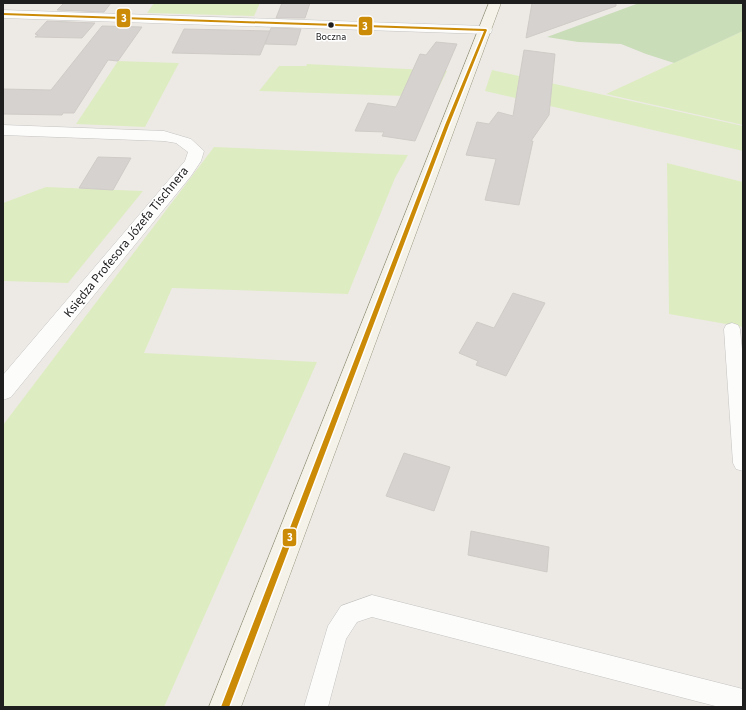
<svg xmlns="http://www.w3.org/2000/svg" width="746" height="710" font-family="'Source Sans 3',sans-serif">
	<style>
		.grass { fill: #deecc2 }
		.forest { fill: #caddb9 }
		.building { fill: #d5d2cf; stroke: #d0cbc7 }
		.lines { fill: none; stroke-linecap: round; stroke-linejoin: round }
		.lane-casing { stroke: #c5c4c2; stroke-width: 1 }
		.street-casing { stroke: #c5c4c2; stroke-width: 1 }
		.secondary-casing { stroke: #98967e; stroke-width: 1 }
		.lane { fill: #fcfcfb; fill-rule: evenodd }
		.street { fill: #fcfcfb; fill-rule: evenodd }
		.secondary { fill: #f4f2e9; fill-rule: evenodd }
		.bus-1-casing { stroke: #fff; stroke-width: 3 }
		.bus-1 { fill: #cc8b06; fill-rule: evenodd }
		.bus-dot { fill: #1e1e1e; stroke: #fff; stroke-width: 1.5 }
		.labels { text-anchor: middle; dominant-baseline: central; stroke-width: 3; stroke-linejoin: round; paint-order: stroke }
		.far-bus-label { font-size: 10px; fill: #1e1e1e; stroke: #fff }
		.street-label { font-size: 13px; fill: #1e1e1e; stroke: #fff }
		.line-badge { stroke: #fff; stroke-width: 1.5 }
		.badge-label { font-size: 11px; text-anchor: middle; font-weight: bold; fill: #fff }
	</style>
	<rect width="100%" height="100%" fill="#edeae6"/>
	<g class="grass">
		<polygon points="154,3 260,3 254,16 147,13"/>
		<polygon points="743,31 743,125 606,94"/>
		<polygon points="118,61 179,63 145,127 76,124"/>
		<polygon points="307,64 447,71 434,97 259,91 279,66 306,66"/>
		<polygon points="492,70 743,126 743,151 485,91"/>
		<polygon points="214,147 408,155 395,178 348,294 172,288 144,353 317,362 164,707 3,707 3,425"/>
		<polygon points="667,163 743,182 743,327 669,314"/>
		<polygon points="46,187 143,191 68,283 3,281 3,203"/>
	</g>
	<polygon class="forest" points="639,3 741,3 743,4 743,31 674,63 646,54 621,44 578,42 547,37"/>
	<g class="building">
		<polygon points="64,3 111,3 104,12 57,10"/>
		<polygon points="282,3 310,3 305,18 276,18"/>
		<polygon points="532,3 616,3 616,6 526,38"/>
		<polygon points="47,21 95,23 82,38 35,37 38,35 35,34"/>
		<polygon points="102,26 142,27 118,61 108,60 74,113 63,113 62,115 3,114 3,89 51,90"/>
		<polygon points="271,28 301,29 296,45 265,44"/>
		<polygon points="184,29 270,31 260,55 172,53"/>
		<polygon points="436,42 457,44 415,141 382,136 384,132 355,131 368,103 396,107 420,54 426,55"/>
		<polygon points="524,50 555,54 549,115 531,141 533,141 519,205 485,200 496,159 466,155 477,122 489,124 498,112 513,116"/>
		<polygon points="98,157 131,158 113,190 79,188"/>
		<polygon points="513,293 545,303 506,376 476,365 478,361 459,353 477,322 494,328"/>
		<polygon points="404,453 450,467 434,511 386,496"/>
		<polygon points="471,531 549,547 547,572 468,555"/>
	</g>
	<g class="lines">
		<g class="lane-casing">
			<g id="lane">
				<polygon points="732,323 738,325 740,329 743,359 743,471 736,469 733,463 724,329 726,325"/>
				<polygon points="372,595 743,689 743,707 719,707 372,617 357,622 346,639 328,707 304,707 328,626 341,606"/>
			</g>
		</g>
		<g class="street-casing">
			<g id="street">
				<polygon points="3,10 486,26 491,27 492,30 491,33 486,34 3,18"/>
				<polygon points="3,125 164,131 191,139 204,151 201,161 191,176 11,397 3,400 3,375 179,168 185,161 188,152 176,143 164,141 3,135"/>
			</g>
		</g>
		<g class="secondary-casing">
			<polygon id="secondary" points="489,3 501,3 241,707 209,707"/>
		</g>
		<use href="#lane" class="lane"/>
		<use href="#street" class="street"/>
		<use href="#secondary" class="secondary"/>
		<g class="bus-1-casing">
			<polygon id="bus-1" points="3,13 486,29 487,30 449,125 229,707 221,707 445,125 484,31 3,15"/>
		</g>
		<use href="#bus-1" class="bus-1"/>
	</g>
	<circle class="bus-dot" cx="331" cy="25" r="3.5"/>
	<g class="labels">
		<g class="far-bus-label">
			<text x="331" y="37">Boczna</text>
		</g>
		<g class="street-label">
			<text transform="translate(126 242) rotate(-51)">Księdza Profesora Józefa Tischnera</text>
		</g>
	</g>
	<g class="line-badge">
		<rect x="116" y="8" width="15" height="20" rx="4" fill="#cc8b06"/>
		<rect x="358" y="16" width="15" height="20" rx="4" fill="#cc8b06"/>
		<rect x="282" y="528" width="15" height="19" rx="4" fill="#cc8b06"/>
	</g>
	<g class="badge-label">
		<text x="124" y="22">3</text>
		<text x="365" y="30">3</text>
		<text x="290" y="541">3</text>
	</g>
	<rect width="746" height="710" fill="none" stroke="#1e1e1e" stroke-width="8"/>
</svg>
